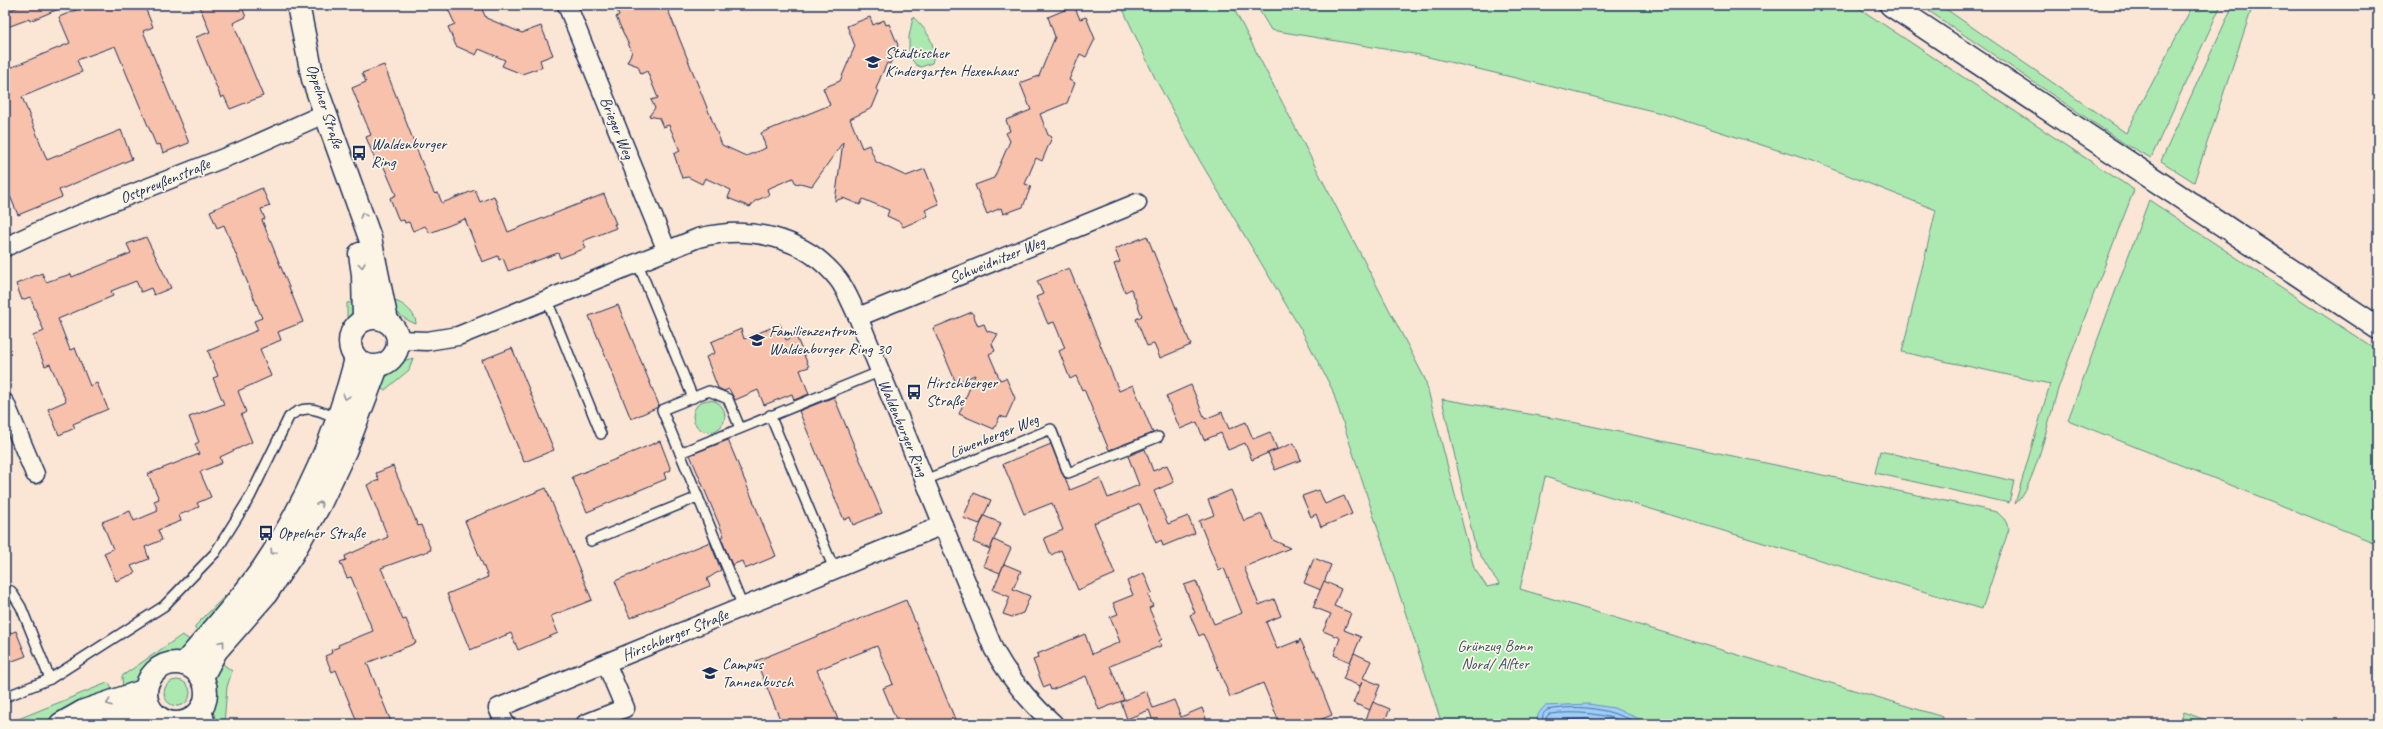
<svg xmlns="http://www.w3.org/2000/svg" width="2383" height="729" font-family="Caveat,sans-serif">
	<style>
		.green { fill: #abe9b0; stroke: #638c87 }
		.water { fill: #9dcef9; stroke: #698ebb }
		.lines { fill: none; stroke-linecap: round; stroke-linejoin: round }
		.shore { stroke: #4f6f9c; stroke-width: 1 }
		.building { fill: #f8c1ab; stroke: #1b2f5e }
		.service-casing { stroke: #1b2f5e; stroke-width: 12 }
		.minor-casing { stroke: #1b2f5e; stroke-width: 21 }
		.tertiary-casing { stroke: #1b2f5e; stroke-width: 25 }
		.secondary-casing { stroke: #1b2f5e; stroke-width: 25 }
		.service { stroke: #fcf5e5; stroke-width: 9 }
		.minor { stroke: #fcf5e5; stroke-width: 18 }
		.tertiary { stroke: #fcf5e5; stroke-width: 22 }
		.secondary { stroke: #fcf5e5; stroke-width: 22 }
		.oneway { stroke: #8c92a2 }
		.labels { text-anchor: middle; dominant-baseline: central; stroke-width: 3.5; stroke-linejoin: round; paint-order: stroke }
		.poi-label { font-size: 16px; fill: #1b2f5e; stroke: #fcf5e5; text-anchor: start }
		.street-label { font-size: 16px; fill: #1b2f5e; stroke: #fcf5e5 }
		.park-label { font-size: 16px; fill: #38546e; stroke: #fcf5e5 }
	</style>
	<rect width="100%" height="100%" fill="#fbe5d4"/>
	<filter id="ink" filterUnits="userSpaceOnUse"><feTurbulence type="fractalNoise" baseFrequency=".025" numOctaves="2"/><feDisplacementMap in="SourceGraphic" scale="8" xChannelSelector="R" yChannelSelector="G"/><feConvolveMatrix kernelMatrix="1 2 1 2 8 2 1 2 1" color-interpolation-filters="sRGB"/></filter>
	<g filter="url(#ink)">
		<g class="green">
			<polygon points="1121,5 1232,5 1425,379 1474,568 1487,587 1500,584 1491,573 1475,546 1442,399 1558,419 1997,512 2005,520 2009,529 1982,609 1545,477 1520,589 1943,717 1942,724 1442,724 1332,389 1303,333 1200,161 1155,78"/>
			<path d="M1256,5H1854L2134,190C2109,255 2083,320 2059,386C2050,413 2035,488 2015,504L2050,384L1902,352L1936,210L1812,161L1661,113L1420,55L1271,30Z"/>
			<polygon points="1920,5 1940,5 2126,133 2193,5 2221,5 2151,158 2125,144"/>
			<polygon points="2233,5 2253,5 2194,182 2161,161"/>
			<path d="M913,17C926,29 938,45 932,63L921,67L916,65L909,56V37Z"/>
			<polygon points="2149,200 2378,351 2378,544 2068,420"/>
			<path d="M389,300C400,300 416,312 416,324C403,319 395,312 389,300Z"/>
			<polygon points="359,302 355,320 347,330 347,303"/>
			<path d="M413,358L409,370L385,390L373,387C383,373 396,362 413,358Z"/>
			<circle cx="709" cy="416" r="16"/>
			<polygon points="1880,451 2014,481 2009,503 1875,473"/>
			<polygon points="231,590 234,593 202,635 195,629 195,626"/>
			<polygon points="182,635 195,643 179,653 156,660 136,683 123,691 122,676"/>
			<polygon points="218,660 232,671 227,687 224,724 211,724 215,700 214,673"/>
			<circle cx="177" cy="693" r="13"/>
			<polygon points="107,683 110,684 113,694 56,716 41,724 6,724"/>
			<polygon points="2184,712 2216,724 2180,724"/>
		</g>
		<path class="water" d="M1588,704L1614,708L1651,724H1538C1536,716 1539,712 1545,706Z"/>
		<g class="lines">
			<g class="shore">
				<path d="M1542,724L1543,714L1547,710C1584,704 1608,709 1641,724"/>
				<path d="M1547,724L1546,718L1549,714C1577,711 1604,713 1629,724"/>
				<polyline points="1553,724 1555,720 1587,719 1614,724"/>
			</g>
		</g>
		<g class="building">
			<polygon points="23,5 68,5 30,21 29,19 5,28 5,12"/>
			<polygon points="88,5 144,5 153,27 143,31 189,143 163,153 160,144 156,145 115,46 77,60 82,72 22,97 47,160 121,130 132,159 59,190 62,197 18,215 5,184 5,70 70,43 59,17"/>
			<polygon points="199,5 241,5 246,17 233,23 263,96 230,109 224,96 221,98 196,37 210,32"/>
			<polygon points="446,5 480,5 486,18 522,33 541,26 553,55 540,60 542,67 522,74 502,66 505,60 479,49 476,55 456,46 448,27 455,24"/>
			<polygon points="615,5 666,5 722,145 746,156 766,148 761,133 830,105 823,88 840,81 855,46 847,26 870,17 873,25 884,20 886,25 889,24 898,45 890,64 887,63 881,76 876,89 879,91 872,108 850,119 862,148 869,145 876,162 906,176 925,169 939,204 925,210 928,216 903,227 900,222 887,216 889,210 863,199 860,205 843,198 835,201 843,142 812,186 800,183 796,184 793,178 767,189 769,195 755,201 750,207 728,198 731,190 705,178 702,184 688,177 682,178 674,154 680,151 669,125 663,127 659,118 649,116 655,108 651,100 658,98 647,71 641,74 638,66 627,62 632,52 616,17 619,15"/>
			<polygon points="1074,6 1080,19 1086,17 1095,39 1086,57 1080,54 1069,80 1075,83 1067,103 1040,114 1048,135 1052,137 1042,161 1036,158 1025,184 1031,186 1023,207 1003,214 1001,208 987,214 975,185 994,178 1010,141 1006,133 1010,131 1006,120 1031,110 1020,83 1039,76 1055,37 1048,17"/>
			<polygon points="384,65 433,191 435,194 438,193 442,203 475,190 480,202 494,196 508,232 604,194 616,224 614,224 616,228 583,241 586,248 560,258 558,253 508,271 503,258 499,260 498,256 482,262 465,219 430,233 425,226 413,231 409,222 405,223 404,220 399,221 390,198 396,195 381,160 376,162 366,137 371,135 352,88 366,82 362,73"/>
			<polygon points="262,188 270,206 261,209 265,219 262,220 303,322 278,332 281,340 260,349 271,376 238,391 246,412 241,415 252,442 220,457 222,463 200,472 211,497 197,503 199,507 179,515 181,521 158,530 162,540 145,547 149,559 131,566 135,573 116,581 104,553 113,549 102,522 130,511 134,521 158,511 154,501 159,499 148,474 199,454 195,444 199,442 189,417 224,404 213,378 218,376 208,351 258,330 254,321 262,318 224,225 217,228 210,211"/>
			<polygon points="1147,236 1191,345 1160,358 1154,344 1147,346 1136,319 1142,316 1137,303 1131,289 1125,292 1114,264 1120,262 1115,249"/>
			<polygon points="146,237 171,288 154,295 151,288 141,292 136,281 111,291 113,296 58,319 70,350 75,348 90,386 97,383 108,409 73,424 75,428 59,435 48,409 66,401 50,364 45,366 33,336 44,331 30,297 22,300 16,284 42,273 46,282 71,274 72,277 131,253 127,244"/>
			<polygon points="1069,268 1119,391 1133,385 1153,433 1109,450 1084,389 1082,390 1076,376 1070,379 1059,351 1065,348 1054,322 1048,324 1036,297 1043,294 1037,281"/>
			<polygon points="618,305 659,405 656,408 631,419 589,316"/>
			<polygon points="972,312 978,326 984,324 987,331 998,334 992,344 995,351 989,354 1000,380 1006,378 1015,398 1006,418 1000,416 994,429 959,414 975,375 956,383 933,328"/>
			<polygon points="780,324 786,340 796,336 809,367 800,370 809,394 794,400 792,394 764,405 758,390 735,400 729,389 724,391 718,388 706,357 715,353 711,342 741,329 744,339"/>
			<polygon points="512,348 554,450 524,462 482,360"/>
			<polygon points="1191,385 1205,419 1222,412 1229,429 1246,422 1253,439 1270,432 1277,449 1252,460 1245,443 1228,450 1221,433 1204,440 1197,422 1180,429 1166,396"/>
			<polygon points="834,397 882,513 853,525 850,517 844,520 799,411"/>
			<polygon points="728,440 776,556 745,569 742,561 732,565 721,538 724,536 690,455"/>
			<polygon points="660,441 671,470 664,473 666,479 587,512 572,477"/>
			<polygon points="1294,443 1301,460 1275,470 1268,453"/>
			<polygon points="1051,444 1070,490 1100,478 1108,498 1139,485 1128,456 1145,449 1153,471 1167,465 1174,482 1154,491 1168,524 1188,516 1195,533 1163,546 1161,540 1156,543 1140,504 1094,523 1115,574 1078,590 1061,550 1051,555 1044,538 1063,530 1052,503 1024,514 1003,464"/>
			<polygon points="393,466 418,526 421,525 431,550 381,568 403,620 406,619 416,643 367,663 392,724 358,724 336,670 332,672 325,656 332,653 331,650 339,647 338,645 373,631 351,577 347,578 340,562 346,560 345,556 388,537 367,485 379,480 376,473"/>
			<polygon points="546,488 592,600 551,616 558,633 518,650 511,633 470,650 447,594 488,577 465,521"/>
			<polygon points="1231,490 1244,521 1262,514 1273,540 1290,548 1244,567 1259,605 1274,599 1281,616 1266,622 1277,649 1297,641 1298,644 1300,639 1311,662 1332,715 1309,724 1280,724 1263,683 1230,697 1209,646 1203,634 1199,636 1190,615 1195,613 1184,585 1196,581 1214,624 1242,613 1224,568 1219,571 1199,521 1214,515 1208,500"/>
			<polygon points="1319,490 1325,504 1344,496 1352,514 1321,527 1316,514 1311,517 1302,496"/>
			<polygon points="974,493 991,500 980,524 963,518"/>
			<polygon points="984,516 1001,523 990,549 973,542"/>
			<polygon points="994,540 1011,548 1000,573 983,566"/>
			<polygon points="710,542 721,570 707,579 710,586 630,618 615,581"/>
			<polygon points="1314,558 1331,565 1321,590 1304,583"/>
			<polygon points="1004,564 1021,571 1013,589 1030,596 1023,613 1012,617 1003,614 1010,597 993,590"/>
			<polygon points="1144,573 1152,593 1148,595 1153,606 1149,608 1162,639 1159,641 1161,646 1110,666 1124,700 1099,710 1086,676 1051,690 1049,685 1044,688 1033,660 1038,658 1037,654 1085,634 1092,654 1120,642 1110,617 1118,614 1113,603 1133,595 1127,581"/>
			<polygon points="1324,581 1341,589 1334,606 1351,613 1344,630 1361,637 1350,662 1334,655 1340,638 1323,631 1331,614 1313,607"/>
			<polygon points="906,600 957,724 898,724 883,688 893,684 877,646 817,670 840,724 782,724 756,661"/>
			<polygon points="16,631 26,656 10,662 5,650 5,635"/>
			<polygon points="1354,653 1371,661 1363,678 1380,685 1370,710 1353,703 1362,682 1360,686 1343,679"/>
			<polygon points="1146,691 1153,708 1174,700 1181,717 1202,708 1208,724 1154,724 1149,710 1127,719 1121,702"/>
			<polygon points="1373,702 1390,709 1383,724 1364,724"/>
		</g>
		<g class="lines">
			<g class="service-casing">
				<g id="service">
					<polyline points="638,264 693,398"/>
					<polyline points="547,300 601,434"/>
					<polyline points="770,415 834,569"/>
					<polyline points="680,453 662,410 709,391 728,399 740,428"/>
					<polyline points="925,480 1051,429 1068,473 1158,437"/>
					<polyline points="591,541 698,497"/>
					<polyline points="5,594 11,591 21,607 50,679"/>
					<polyline points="743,607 680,453 879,372"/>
					<path d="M5,697L50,679L164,606L215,553L250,497L289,417C306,402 320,411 338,419"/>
				</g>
			</g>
			<g class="minor-casing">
				<g id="minor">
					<polyline points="567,5 667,251"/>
					<polyline points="5,247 48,227 239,152 326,113"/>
					<polyline points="858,317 1137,203"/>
					<path d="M399,340L427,341L458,336L698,238C748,225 804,236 838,279C846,289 852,305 858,317L994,650C1010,679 1029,702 1054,724"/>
					<polyline points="5,403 35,474"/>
					<polyline points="606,663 943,525"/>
					<polyline points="202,710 206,724"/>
					<polyline points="182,723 182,724"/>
					<polyline points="505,724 498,708 606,663 625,708 585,724"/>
				</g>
			</g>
			<g class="tertiary-casing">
				<g id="tertiary">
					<polyline points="298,5 313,79 370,238 387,321"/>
					<polyline points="360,254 363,274 364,320"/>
					<circle cx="374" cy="342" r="24"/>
					<circle cx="176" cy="693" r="30"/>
					<path d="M184,664C211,632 239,602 263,568C305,507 338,430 356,359"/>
					<polyline points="202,677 216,651 266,594 292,555 320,504 345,451 377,367"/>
					<polyline points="61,724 84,711 146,690"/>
					<polyline points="87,724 151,711"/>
				</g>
			</g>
			<g class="secondary-casing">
				<polyline id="secondary" points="1891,5 2378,328"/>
			</g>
			<use href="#service" class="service"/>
			<use href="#minor" class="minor"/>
			<use href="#tertiary" class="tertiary"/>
			<use href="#secondary" class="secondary"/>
		</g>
		<defs><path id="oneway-chevron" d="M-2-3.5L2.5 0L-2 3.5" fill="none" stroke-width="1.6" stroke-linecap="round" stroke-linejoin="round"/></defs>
		<g class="oneway">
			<use href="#oneway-chevron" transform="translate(363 215) rotate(-108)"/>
			<use href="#oneway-chevron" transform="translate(362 265) rotate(82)"/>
			<use href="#oneway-chevron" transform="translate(346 397) rotate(108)"/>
			<use href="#oneway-chevron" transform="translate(320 504) rotate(-63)"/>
			<use href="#oneway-chevron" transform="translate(273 552) rotate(123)"/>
			<use href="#oneway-chevron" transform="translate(222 643) rotate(-52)"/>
			<use href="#oneway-chevron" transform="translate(109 703) rotate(162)"/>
		</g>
	</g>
	<defs>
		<g id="school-bare" transform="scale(1.2)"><path d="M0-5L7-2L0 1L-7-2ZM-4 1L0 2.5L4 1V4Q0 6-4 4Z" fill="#1b2f5e" stroke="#fcf5e5" stroke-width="2.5" paint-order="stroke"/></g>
		<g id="bus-bare" transform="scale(1.2)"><path d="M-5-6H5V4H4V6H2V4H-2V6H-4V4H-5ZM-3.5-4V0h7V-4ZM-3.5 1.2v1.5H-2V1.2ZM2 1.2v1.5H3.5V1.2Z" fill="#1b2f5e" stroke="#fcf5e5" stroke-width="2.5" paint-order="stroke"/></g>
	</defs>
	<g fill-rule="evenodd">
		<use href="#school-bare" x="873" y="62"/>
		<use href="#bus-bare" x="359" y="153"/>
		<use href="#school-bare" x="757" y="340"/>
		<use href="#bus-bare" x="914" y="392"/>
		<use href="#bus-bare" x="266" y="533"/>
		<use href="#school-bare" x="710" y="673"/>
	</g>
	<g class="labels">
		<g class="poi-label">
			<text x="885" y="53">Städtischer<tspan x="885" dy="18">Kindergarten Hexenhaus</tspan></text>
			<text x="371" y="144">Waldenburger<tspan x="371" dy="18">Ring</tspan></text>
			<text x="769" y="331">Familienzentrum<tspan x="769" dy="18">Waldenburger Ring 30</tspan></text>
			<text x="926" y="383">Hirschberger<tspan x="926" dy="18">Straße</tspan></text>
			<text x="278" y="533">Oppelner Straße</text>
			<text x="722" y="664">Campus<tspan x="722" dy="18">Tannenbusch</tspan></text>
		</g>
		<g class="street-label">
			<text transform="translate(325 106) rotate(72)">Oppelner Straße</text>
			<text transform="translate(617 128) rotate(68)">Brieger Weg</text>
			<text transform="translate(165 181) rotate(-22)">Ostpreußenstraße</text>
			<text transform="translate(997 260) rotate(-22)">Schweidnitzer Weg</text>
			<text transform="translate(903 428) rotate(67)">Waldenburger Ring</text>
			<text transform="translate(994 436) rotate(-22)">Löwenberger Weg</text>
			<text transform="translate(675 635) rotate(-22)">Hirschberger Straße</text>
		</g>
		<g class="park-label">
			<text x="1495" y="646">Grünzug Bonn<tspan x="1495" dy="18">Nord/ Alfter</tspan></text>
		</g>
	</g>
	<rect width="2383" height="729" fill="none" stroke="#fcf5e5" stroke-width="20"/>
	<rect x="10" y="10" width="2363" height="709" fill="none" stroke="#1b2f5e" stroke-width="1.5" filter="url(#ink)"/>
</svg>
